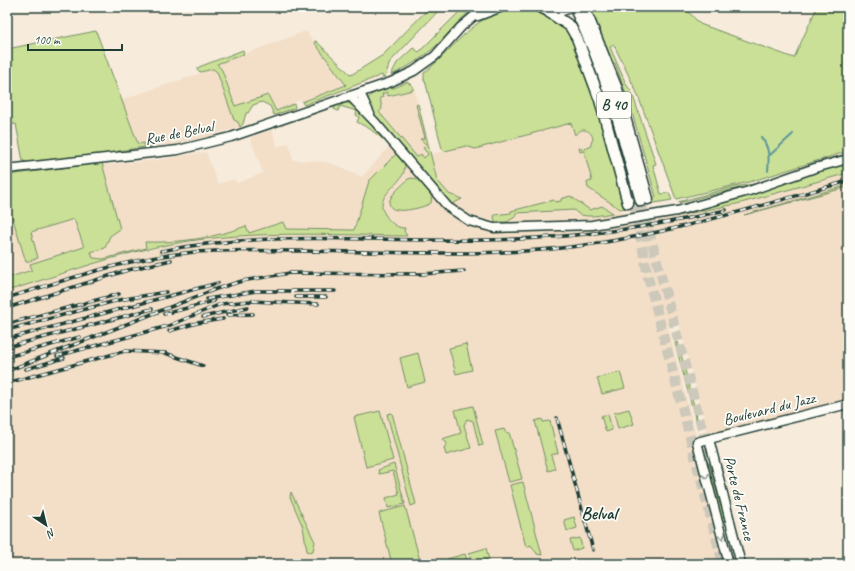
<svg xmlns="http://www.w3.org/2000/svg" width="855" height="571" font-family="Caveat,sans-serif">
	<style>
		.built { fill: #f3dfc8 }
		.green { fill: #cae096; stroke: #748e65 }
		.lines { fill: none; stroke-linecap: round; stroke-linejoin: round }
		.stream { stroke: #5b969b; stroke-width: 2 }
		.highway-tunnel { stroke: #ccc8ba; stroke-width: 10; stroke-dasharray: 10 5; stroke-linecap: butt }
		.major-casing { stroke: #1f3d34; stroke-width: 11 }
		.highway-casing { stroke: #1f3d34; stroke-width: 13 }
		.major { stroke: #fdfcf7; stroke-width: 8 }
		.highway { stroke: #fdfcf7; stroke-width: 10 }
		.rail-casing { stroke: #1f3d34; stroke-width: 3.5 }
		.rail { stroke: #fdfcf7; stroke-width: 2; stroke-dasharray: 6; stroke-linecap: butt }
		.oneway { stroke: #8e9c96 }
		.labels { text-anchor: middle; dominant-baseline: central; stroke-width: 3.5; stroke-linejoin: round; paint-order: stroke }
		.shield { fill: #fdfcf7; stroke: #62766e; stroke-width: 1 }
		.shield-label { font-size: 15px; font-weight: bold; fill: #1f3d34 }
		.street-label { font-size: 16px; fill: #1f3d34; stroke: #fdfcf7 }
		.quarter-label { font-size: 18px; font-weight: bold; fill: #1f3d34; stroke: #fdfcf7 }
	</style>
	<rect width="100%" height="100%" fill="#f7ebdb"/>
	<filter id="ink" filterUnits="userSpaceOnUse"><feTurbulence type="fractalNoise" baseFrequency=".025" numOctaves="2"/><feDisplacementMap in="SourceGraphic" scale="8" xChannelSelector="R" yChannelSelector="G"/><feConvolveMatrix kernelMatrix="1 2 1 2 8 2 1 2 1" color-interpolation-filters="sRGB"/></filter>
	<g filter="url(#ink)">
		<g class="built">
			<polygon points="306,31 346,85 302,102 300,100 293,103 294,104 276,111 268,95 235,106 222,70 217,64"/>
			<polygon points="213,69 217,72 234,120 238,122 240,127 202,138 177,143 145,147 144,143 138,145 121,100"/>
			<polygon points="414,88 418,104 416,105 425,138 421,139 427,145 428,155 424,158 417,158 379,112 382,107 380,98 381,94 387,92 389,96"/>
			<polygon points="571,123 574,133 585,130 591,132 593,138 590,147 584,149 580,148 584,151 592,181 587,182 589,188 639,223 741,203 848,173 848,185 775,206 848,187 848,404 709,439 679,323 668,326 729,564 7,564 7,291 104,261 176,243 251,234 406,235 383,212 381,204 383,198 404,173 404,162 410,158 455,202 461,199 449,194 437,180 431,154 466,146 475,149"/>
			<polygon points="272,130 277,147 289,143 293,160 326,162 339,166 362,177 390,146 397,153 369,181 354,230 286,229 283,222 249,233 246,226 227,234 168,243 145,242 146,248 103,259 93,258 91,252 105,248 110,236 120,229 103,165 157,160 206,152 218,184 234,179 237,183 263,173 250,137"/>
			<polygon points="11,212 38,258 30,232 74,219 84,247 30,264 32,270 7,277 7,214"/>
		</g>
		<g class="green">
			<polygon points="430,7 442,7 390,62 385,77 383,78 382,75 304,105 302,102 346,85 314,42 316,41 351,75 383,55"/>
			<path d="M464,7H477C461,16 451,31 438,44C425,57 408,67 391,75L397,63L413,48L419,52Z"/>
			<path d="M524,7L560,21L575,39L598,109L624,204L656,197L629,102L615,63H612L609,56L586,7H684L700,24L794,58L817,7H848V151L753,181L676,199L637,93L614,45L610,47L626,84L632,93L656,164L653,165L661,194L669,193L672,200L620,209L588,188L587,182L592,181L584,151L580,152L579,148L584,149L590,147L593,138C590,129 581,127 575,135L571,123L475,149L466,146L445,151L442,149L425,80H424V73C458,46 476,9 524,7Z"/>
			<polygon points="96,31 138,144 144,143 145,147 118,151 118,154 30,163 23,161 16,124 7,125 7,49"/>
			<polygon points="243,50 244,54 217,64 222,70 235,106 268,95 276,111 294,104 295,108 274,115 270,106 262,102 253,105 248,113 246,113 243,124 240,127 238,122 234,120 217,72 213,69 201,72 197,70 199,67"/>
			<path d="M407,82L413,86V90L388,96L387,92L382,94L383,97L380,98L382,109L379,112L417,157L421,154L424,158L428,154L423,148L427,145L420,139L425,138L416,105L418,104L437,180L449,194L462,199L450,205L376,117L368,103L369,97C376,90 385,86 394,88Z"/>
			<path d="M343,102C360,104 374,127 385,139L384,140L370,129L357,122L359,117L356,115L357,111L340,106L338,111L334,109L335,105Z"/>
			<path d="M397,153L404,162C410,181 380,189 382,208C385,217 395,229 405,228L404,231L407,236C330,235 252,230 177,243C119,253 63,274 7,291V278L32,270L30,264L84,247L74,219L31,232L38,258L26,262L11,213L7,214V175L102,163L120,229L110,236L105,248L91,252L93,258L103,259L146,248L145,242C179,243 215,238 246,226L249,233L283,222L286,229L354,230L369,181Z"/>
			<polygon points="848,154 848,156 759,185 734,189 679,203 678,202 733,187 754,184 826,159"/>
			<path d="M848,163V173L741,203L677,216C734,200 790,179 848,163Z"/>
			<path d="M412,178C422,179 434,193 431,203C424,208 384,218 390,200C392,193 403,185 408,179Z"/>
			<polygon points="848,185 848,187 744,215"/>
			<path d="M570,196L590,210L602,206L613,213C600,215 582,220 574,210L516,213L515,217L507,222H495L494,215L511,213V211L554,200L555,202L561,201V199Z"/>
			<polygon points="678,342 698,422 696,422 675,343"/>
			<polygon points="466,344 472,370 456,374 449,348"/>
			<polygon points="418,353 425,382 407,387 400,358"/>
			<polygon points="620,372 625,388 602,394 597,378"/>
			<polygon points="473,406 483,445 479,446 473,421 467,419 464,425 471,448 446,455 444,448 447,443 442,439 461,433 455,410"/>
			<polygon points="629,409 634,424 618,429 614,413"/>
			<polygon points="380,411 393,460 366,467 354,417"/>
			<polygon points="392,413 416,504 411,506 387,414"/>
			<polygon points="608,414 612,430 606,432 601,416"/>
			<polygon points="542,419 543,422 550,421 558,453 551,455 555,469 548,471 535,421"/>
			<polygon points="504,429 506,433 509,432 522,479 509,482 495,431"/>
			<polygon points="706,463 709,463 720,504 727,521 721,522"/>
			<polygon points="394,464 405,504 388,508 386,498 399,494 393,471 379,474 378,470"/>
			<polygon points="523,482 542,555 537,554 531,545 526,547 510,485"/>
			<polygon points="291,492 315,542 313,551 310,552 307,551 303,527 290,497"/>
			<polygon points="405,506 421,564 392,564 379,513"/>
			<polygon points="574,517 577,528 567,531 564,520"/>
			<polygon points="580,538 582,548 573,551 570,540"/>
			<polygon points="486,548 490,564 472,564 469,553"/>
			<polygon points="465,554 468,564 448,564 447,559"/>
		</g>
		<g class="lines">
			<g class="stream">
				<path d="M761,137C770,148 769,158 768,171"/>
				<polyline points="770,155 793,134"/>
			</g>
			<g class="highway-tunnel">
				<polyline points="641,201 710,458"/>
				<polyline points="634,202 648,277 723,564"/>
			</g>
			<g class="major-casing">
				<g id="major">
					<path d="M538,7C549,14 561,13 572,7"/>
					<polyline points="478,16 502,7"/>
					<polyline points="360,93 370,114"/>
					<polyline points="350,96 375,122 448,207 469,221 494,228 592,225 677,211 749,191 815,168 848,159"/>
					<polyline points="7,169 178,150 231,137 391,82 414,71 435,56 461,27 485,7"/>
					<polyline points="709,439 741,564"/>
					<polyline points="729,564 697,442 848,404"/>
				</g>
			</g>
			<g class="highway-casing">
				<g id="highway">
					<polyline points="584,7 617,89 648,199"/>
					<polyline points="549,12 570,26 577,38 600,100 628,203"/>
					<path d="M577,13C607,73 623,137 641,201"/>
				</g>
			</g>
			<use href="#major" class="major"/>
			<use href="#highway" class="highway"/>
			<g class="rail-casing">
				<g id="rail">
					<path d="M161,251C268,230 375,242 483,240C565,239 646,229 726,210"/>
					<polyline points="296,297 326,297"/>
					<path d="M7,298C66,280 124,259 186,253C226,249 266,251 306,251C379,252 452,255 525,251C636,245 742,211 848,181"/>
					<polyline points="207,299 256,291 335,291"/>
					<polyline points="7,308 128,270 171,260"/>
					<polyline points="164,314 214,301"/>
					<polyline points="227,315 253,314"/>
					<polyline points="203,317 248,307"/>
					<polyline points="7,324 119,294"/>
					<polyline points="7,330 119,300 166,292"/>
					<polyline points="169,331 197,323 223,319"/>
					<polyline points="7,339 218,283"/>
					<polyline points="7,347 152,309"/>
					<polyline points="57,356 168,326 221,304 250,301 318,304"/>
					<polyline points="7,357 80,337"/>
					<polyline points="26,369 64,358"/>
					<polyline points="7,371 216,289 242,281 290,273 422,274 464,271"/>
					<polyline points="7,383 125,351 165,353 203,366"/>
					<polyline points="557,418 593,550"/>
				</g>
			</g>
			<use href="#rail" class="rail"/>
		</g>
		<defs><path id="oneway-chevron" d="M-2-3.5L2.5 0L-2 3.5" fill="none" stroke-width="1.6" stroke-linecap="round" stroke-linejoin="round"/></defs>
		<g class="oneway">
			<use href="#oneway-chevron" transform="translate(706 476) rotate(76)"/>
			<use href="#oneway-chevron" transform="translate(722 537) rotate(75)"/>
		</g>
	</g>
	<g class="labels">
		<rect class="shield" x="597" y="92" width="34" height="26" rx="3"/>
		<g class="shield-label">
			<text x="614" y="105">B 40</text>
		</g>
		<g class="street-label">
			<text transform="translate(179 133) rotate(-11)">Rue de Belval</text>
			<text transform="translate(769 409) rotate(-14)">Boulevard du Jazz</text>
			<text transform="translate(739 498) rotate(76)">Porte de France</text>
		</g>
		<g class="quarter-label">
			<text x="599" y="513">Belval</text>
		</g>
	</g>
	<rect width="855" height="571" fill="none" stroke="#fdfcf7" stroke-width="24"/>
	<rect x="12" y="12" width="831" height="547" fill="none" stroke="#1f3d34" stroke-width="1.5" filter="url(#ink)"/>
	<g transform="translate(46 525) rotate(145)" stroke="#fdfcf7" stroke-width="3" paint-order="stroke">
	<path d="M0-3L7 15L0 10L-7 15Z" fill="#1f3d34"/>
	<text y="-6" font-size="11" font-weight="bold" text-anchor="middle" fill="#1f3d34">N</text>
	</g>
	<path d="M28 44v6h94v-6" fill="none" stroke="#1f3d34" stroke-width="2"/>
	<text x="34" y="44" font-size="12" fill="#1f3d34" stroke="#fdfcf7" stroke-width="3" paint-order="stroke">100 m</text>
</svg>
